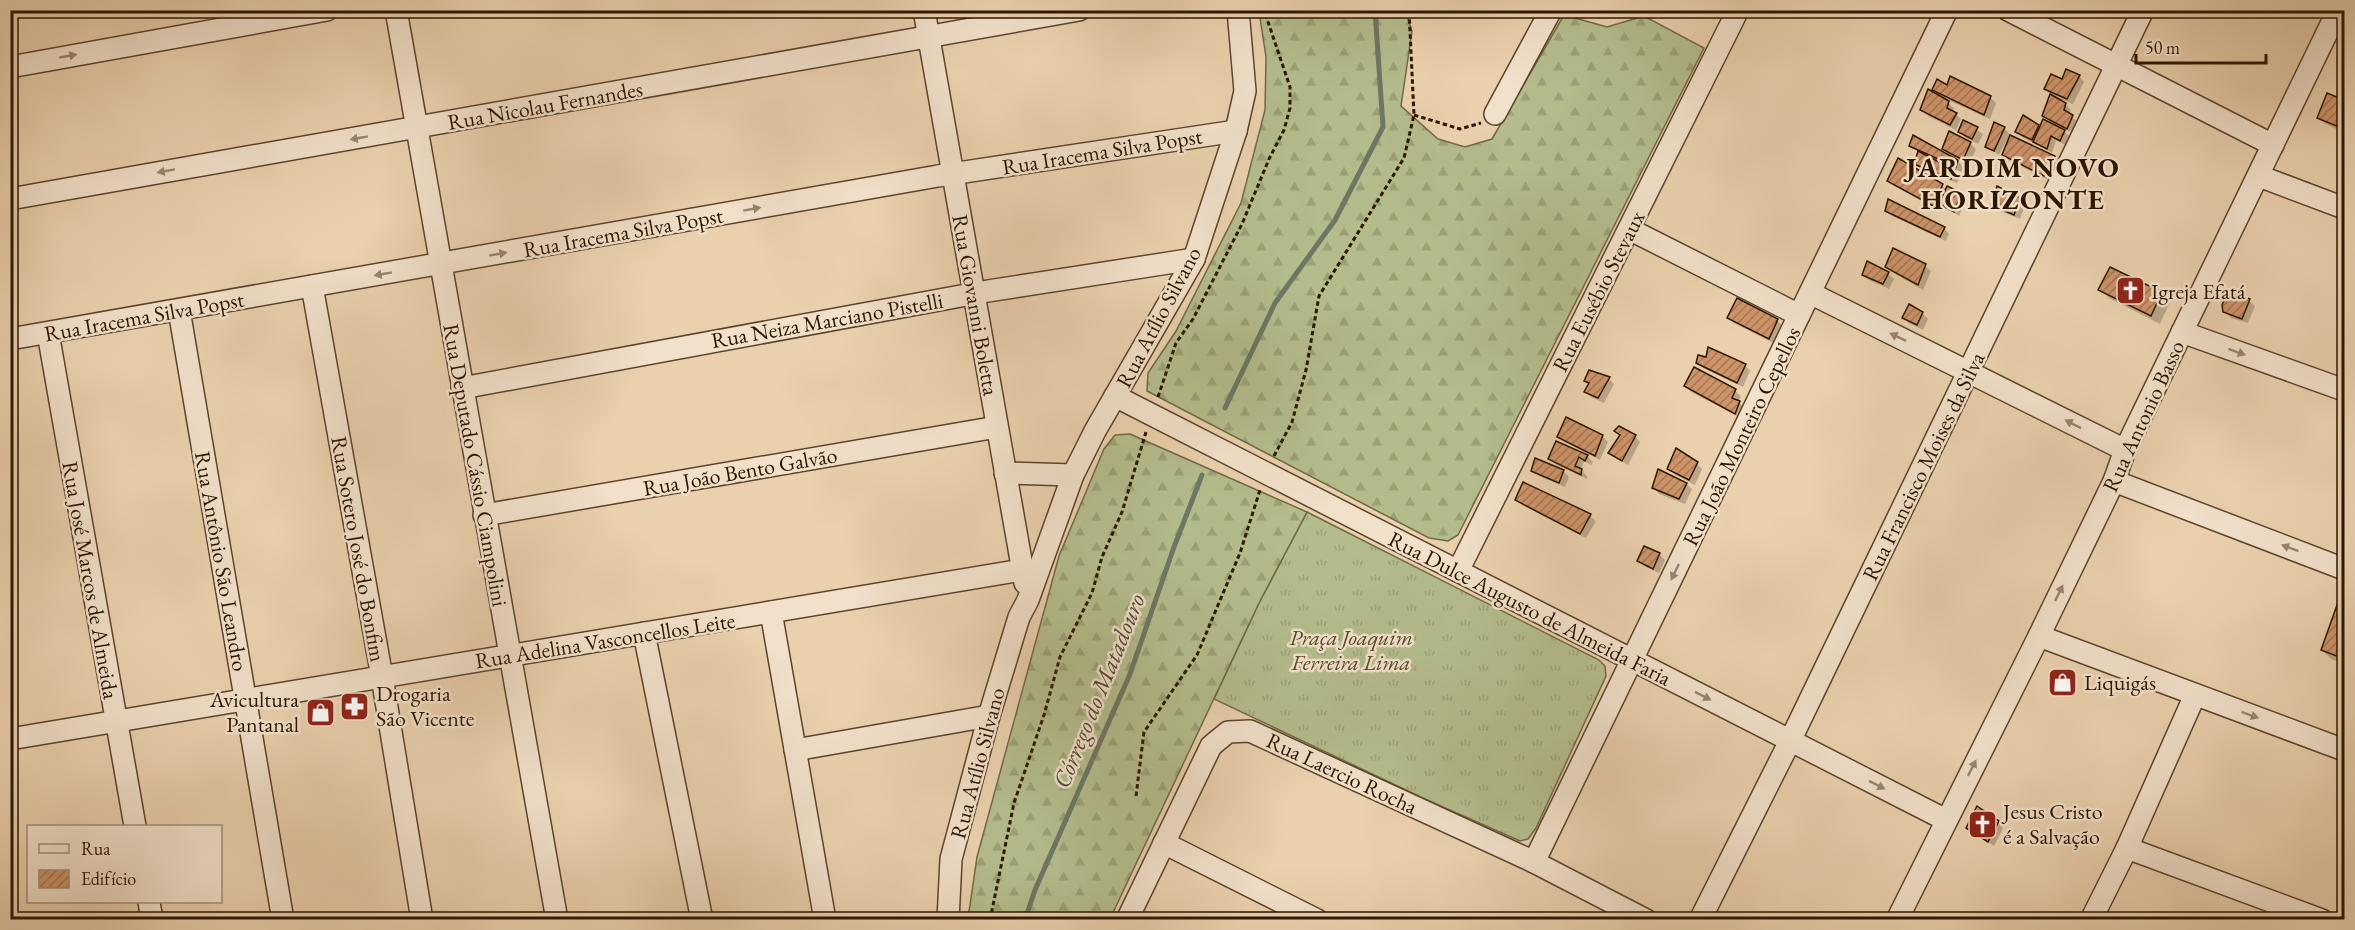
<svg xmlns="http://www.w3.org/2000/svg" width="2355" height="930" font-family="'EB Garamond',serif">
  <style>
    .grass { fill: url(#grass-tufts); stroke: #706946; stroke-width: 1.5 }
    .forest { fill: url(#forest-firs); stroke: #706946; stroke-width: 1.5 }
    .shadow { fill: #0003 }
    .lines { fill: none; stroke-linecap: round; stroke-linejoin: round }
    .stream { stroke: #6d7764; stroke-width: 5 }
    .building { fill: url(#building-hatch); stroke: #2c1600; stroke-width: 1.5 }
    .minor-casing { stroke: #5c442b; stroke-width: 24 }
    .path { stroke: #2c1600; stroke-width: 3; stroke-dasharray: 4.5 3; stroke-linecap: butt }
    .minor { stroke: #f1e0ca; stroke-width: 21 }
    .oneway { fill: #98856f }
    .labels { text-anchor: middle; stroke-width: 5; stroke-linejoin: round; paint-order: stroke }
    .street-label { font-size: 22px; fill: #2c1600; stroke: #f1e0ca }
    .poi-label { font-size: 22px; fill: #2c1600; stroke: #f1e0ca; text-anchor: start }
    .park-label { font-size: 22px; font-style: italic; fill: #55482a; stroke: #f1e0ca }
    .water-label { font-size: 24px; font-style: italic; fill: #4c4632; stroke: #f1e0ca }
    .district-label { font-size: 28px; font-weight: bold; letter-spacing: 1.5px; fill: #2c1600; stroke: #f1e0ca }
  </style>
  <defs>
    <pattern id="grass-tufts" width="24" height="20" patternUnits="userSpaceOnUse" patternTransform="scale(1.5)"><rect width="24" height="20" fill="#b4bc8c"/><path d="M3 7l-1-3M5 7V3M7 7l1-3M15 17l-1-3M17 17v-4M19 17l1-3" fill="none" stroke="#9ba177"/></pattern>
    <pattern id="forest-firs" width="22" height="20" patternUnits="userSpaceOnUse" patternTransform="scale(1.5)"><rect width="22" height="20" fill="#b4bc8c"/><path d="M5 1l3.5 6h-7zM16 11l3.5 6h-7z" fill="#9ba177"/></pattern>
    <pattern id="building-hatch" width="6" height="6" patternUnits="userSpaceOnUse" patternTransform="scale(1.5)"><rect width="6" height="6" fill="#cd9369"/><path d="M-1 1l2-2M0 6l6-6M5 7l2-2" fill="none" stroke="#a77754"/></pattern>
  </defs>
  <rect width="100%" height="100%" fill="#ead0ad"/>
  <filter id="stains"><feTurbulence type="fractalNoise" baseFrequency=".00333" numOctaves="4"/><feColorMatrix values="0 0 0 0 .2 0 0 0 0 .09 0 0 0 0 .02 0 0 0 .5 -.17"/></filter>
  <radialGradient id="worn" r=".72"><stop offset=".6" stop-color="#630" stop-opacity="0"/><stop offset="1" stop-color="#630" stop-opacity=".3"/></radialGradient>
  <polygon class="grass" points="1307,512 1599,660 1605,666 1606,676 1536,828 1528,839 1520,841 1427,800 1214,699 1259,603"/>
  <g class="forest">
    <polygon points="1259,11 1405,11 1412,31 1401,106 1438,139 1465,147 1492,139 1564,15 1607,27 1644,16 1704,48 1458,535 1448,541 1429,538 1147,391 1148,373 1176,331 1241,203 1265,110 1266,57"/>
    <polygon points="1130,434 1307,512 1259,603 1110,919 968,919 977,857 1059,556 1104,449 1115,435"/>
  </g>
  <g class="shadow">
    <polygon points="2117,10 2132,10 2129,18"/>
    <polygon points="2079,76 2084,82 2073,104 2060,99 2071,110 2069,115 2078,122 2073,133 2060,127 2070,137 2065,145 2056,140 2052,153 2022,137 2017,132 2038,126 2041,129 2055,127 2044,115 2051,95 2046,89"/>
    <polygon points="1948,87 1990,97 1996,103 1990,119 1941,97 1934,89"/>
    <polygon points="2328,95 2344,102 2344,133 2324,123 2318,118"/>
    <polygon points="1948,103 1954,108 1953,112 1961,119 1956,130 1928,116 1922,110"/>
    <polygon points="1964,122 1983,134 1978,144 1966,138 1960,132"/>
    <polygon points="2004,128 2010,134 1999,155 1986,146"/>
    <polygon points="2011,137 2054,158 2060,163 2050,181 2009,160 2004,155"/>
    <polygon points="1970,143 1976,149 1969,164 1955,157 1963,167 1962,172 1950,167 1960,177 1957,183 1921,169 1916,164 1919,152 1911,145 1951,157 1944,149"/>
    <polygon points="1889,181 1942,186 1947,190 1961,194 1966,200 1959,216 1942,205 1939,210 1895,186"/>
    <polygon points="1997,188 2020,199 2025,205 2020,219 1998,210 1992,204"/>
    <polygon points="1886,210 1944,228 1949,234 1946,241 1892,216"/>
    <polygon points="1893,250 1925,266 1931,271 1923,290 1892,272 1887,267"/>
    <polygon points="2111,269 2161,293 2170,302 2160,324 2109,298 2100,289"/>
    <polygon points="1888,273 1894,279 1889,289 1869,280 1863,275"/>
    <polygon points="2228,293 2249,301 2255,306 2248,323 2231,318 2225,312"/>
    <polygon points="1922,313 1928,319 1923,330 1909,323 1904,317"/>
    <polygon points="1729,318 1777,321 1783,326 1775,344 1734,323"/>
    <polygon points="1697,362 1745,365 1750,371 1743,387 1703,368"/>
    <polygon points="1609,379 1614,384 1604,403 1591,397 1586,392 1589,384 1586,381"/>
    <polygon points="1686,386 1735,391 1741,396 1738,402 1745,408 1741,418 1691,392"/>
    <polygon points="1602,436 1608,442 1600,460 1565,442 1559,437"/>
    <polygon points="1635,436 1640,442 1628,465 1609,453"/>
    <polygon points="1557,443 1587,456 1593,462 1591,465 1584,461 1581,470 1587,476 1587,479 1555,464 1550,458"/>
    <polygon points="1697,464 1702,469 1695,485 1674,474 1669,468"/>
    <polygon points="1533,470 1563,471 1569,477 1565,487 1539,476"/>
    <polygon points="1524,484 1590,516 1596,521 1586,538 1522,505 1516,500"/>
    <polygon points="1686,484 1692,489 1685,504 1659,494 1654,488"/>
    <polygon points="1644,548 1659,554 1665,560 1659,573 1644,566 1639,560"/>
    <polygon points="2343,593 2344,594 2344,664 2331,659 2322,650"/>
    <polygon points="1998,822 2003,828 1994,846 1968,828"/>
  </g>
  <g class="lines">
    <g class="stream">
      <polyline points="1225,408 1275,303 1335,220 1383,127 1375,10"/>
      <polyline points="1025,920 1035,890 1130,674 1174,547 1202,475"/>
    </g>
  </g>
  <g class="building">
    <polygon points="2066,69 2080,75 2067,99 2044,89 2051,74 2062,79"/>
    <polygon points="1950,76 1991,96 1984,115 1932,90 1937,79 1947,85"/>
    <polygon points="1928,89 1949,101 1947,108 1957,113 1950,125 1920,110"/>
    <polygon points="2327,93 2344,100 2344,129 2317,118"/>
    <polygon points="2050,94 2066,103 2064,110 2073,115 2067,129 2042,116"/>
    <polygon points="2023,115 2039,125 2032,140 2015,132"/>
    <polygon points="2043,119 2065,130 2060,141 2051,136 2047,149 2033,142"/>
    <polygon points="1963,120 1978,127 1972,139 1958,132"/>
    <polygon points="1994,122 2005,127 1994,151 1985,147"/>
    <polygon points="1949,131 1971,142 1963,160 1942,149"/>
    <polygon points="1913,135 1958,160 1956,167 1909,146"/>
    <polygon points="2010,135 2055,156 2044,176 2002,155"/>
    <polygon points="1918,151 1955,170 1951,179 1914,164"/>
    <polygon points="1898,158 1943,184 1933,206 1887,181"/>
    <polygon points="1947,186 1962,193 1954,212 1939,204"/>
    <polygon points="1997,186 2020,198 2014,215 1991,205"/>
    <polygon points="1888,199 1945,227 1940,237 1885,211"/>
    <polygon points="1893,248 1926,264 1918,285 1885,267"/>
    <polygon points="1867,261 1889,272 1883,284 1862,275"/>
    <polygon points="2110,267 2162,292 2151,316 2098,290"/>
    <polygon points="2228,291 2250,299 2242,319 2223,312 2222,305"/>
    <polygon points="1737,298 1778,319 1769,339 1727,318"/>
    <polygon points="1909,304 1923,312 1917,325 1902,318"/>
    <polygon points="1708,347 1746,364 1737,383 1696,363 1698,355 1706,357"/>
    <polygon points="1694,367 1736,389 1732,398 1740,401 1735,414 1684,386"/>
    <polygon points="1589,370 1610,377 1598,398 1584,392 1589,383 1584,381"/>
    <polygon points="1566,417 1603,435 1595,456 1557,437"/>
    <polygon points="1619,426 1636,435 1622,461 1608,453 1620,435 1614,431"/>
    <polygon points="1556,441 1588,455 1585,461 1579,457 1575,466 1582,469 1581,475 1548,459"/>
    <polygon points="1676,448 1698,462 1689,480 1667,469"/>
    <polygon points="1535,458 1564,470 1559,483 1531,471"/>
    <polygon points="1658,469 1687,483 1679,499 1652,488"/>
    <polygon points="1523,482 1591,514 1580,534 1515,500"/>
    <polygon points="1644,546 1660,553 1653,569 1637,561"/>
    <polygon points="2342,591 2344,592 2344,659 2321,650"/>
    <polygon points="1977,806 1999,821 1988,842 1966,828"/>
  </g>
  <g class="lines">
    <defs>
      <g id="minor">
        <polyline points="396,10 557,920"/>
        <polyline points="924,10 1025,583"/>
        <polyline points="2008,10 2273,145"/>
        <polyline points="10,67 327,10"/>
        <polyline points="1495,114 1551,10"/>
        <polyline points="2259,176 2344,208"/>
        <polyline points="10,199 1079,10"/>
        <polyline points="1629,229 1799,315"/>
        <polyline points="312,286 382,677 422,920"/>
        <polyline points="1810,293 2125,450"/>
        <polyline points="179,310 283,920"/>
        <polyline points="2182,332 2344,390"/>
        <polyline points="48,333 135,826"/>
        <polyline points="10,339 938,176 1236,131"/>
        <polyline points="462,388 988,291 1194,259"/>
        <polyline points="1115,396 1946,820"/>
        <polyline points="1005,473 1073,475"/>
        <polyline points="2114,481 2344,569"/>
        <polyline points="484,515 997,427"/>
        <polyline points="1458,571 1738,10"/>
        <polyline points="771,612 825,920"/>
        <polyline points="644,633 702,920"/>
        <polyline points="2039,636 2344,750"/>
        <polyline points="10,739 1022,570"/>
        <polyline points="795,750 989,716"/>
        <polyline points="1164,843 1317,920"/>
        <polyline points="2127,848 2322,920"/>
        <polyline points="1534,862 1947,10"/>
        <polyline points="149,902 152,920"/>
        <polyline points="948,920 951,859 989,716 1019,617 1028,600 1073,475 1095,431 1194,259 1236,131 1245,91 1238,10"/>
        <polyline points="1127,920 1211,746 1228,732 1250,731 1534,862 1646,920"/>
        <polyline points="1700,920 1790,741 2143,10"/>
        <polyline points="1897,920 2039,636 2114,481 2125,450 2338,10"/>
        <polyline points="2091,920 2127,848 2195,695"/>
      </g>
    </defs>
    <use href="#minor" class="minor-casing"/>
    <g class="path">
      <polyline points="1414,115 1460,129 1481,123"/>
      <polyline points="1158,397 1176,343 1193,319 1242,224 1269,159 1284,130 1290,108 1290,87 1264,10"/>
      <polyline points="1274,456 1292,422 1306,370 1319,296 1404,158 1414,115 1409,10"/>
      <polyline points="1136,796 1144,732 1197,655 1240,553 1260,490"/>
      <polyline points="990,920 1014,803 1044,715 1060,657 1092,593 1102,557 1122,512 1146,432"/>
    </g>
    <use href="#minor" class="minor"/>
  </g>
  <defs><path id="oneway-solid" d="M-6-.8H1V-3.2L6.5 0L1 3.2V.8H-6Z" transform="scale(1.5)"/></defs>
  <g class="oneway">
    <use href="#oneway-solid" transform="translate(68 56) rotate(-10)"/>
    <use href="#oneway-solid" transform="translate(359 138) rotate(170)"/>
    <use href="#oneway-solid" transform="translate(166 171) rotate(170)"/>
    <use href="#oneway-solid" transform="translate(752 209) rotate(-10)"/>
    <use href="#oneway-solid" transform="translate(498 254) rotate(-10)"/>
    <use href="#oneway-solid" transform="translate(383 274) rotate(170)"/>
    <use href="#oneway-solid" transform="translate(1898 337) rotate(-154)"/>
    <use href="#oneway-solid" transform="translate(2237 352) rotate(20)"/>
    <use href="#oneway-solid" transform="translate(2073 424) rotate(-153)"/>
    <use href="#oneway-solid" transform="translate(2290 548) rotate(-159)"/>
    <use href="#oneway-solid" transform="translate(1675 572) rotate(116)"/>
    <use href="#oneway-solid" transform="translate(2059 593) rotate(-64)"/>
    <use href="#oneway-solid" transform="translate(1703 696) rotate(27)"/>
    <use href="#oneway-solid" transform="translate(2250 715) rotate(20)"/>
    <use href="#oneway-solid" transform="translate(1972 768) rotate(-63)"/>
    <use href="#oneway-solid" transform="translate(1877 785) rotate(27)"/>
  </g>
  <defs>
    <symbol id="church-square" viewBox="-11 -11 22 22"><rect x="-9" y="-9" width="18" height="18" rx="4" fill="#8f2418" stroke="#f1e0ca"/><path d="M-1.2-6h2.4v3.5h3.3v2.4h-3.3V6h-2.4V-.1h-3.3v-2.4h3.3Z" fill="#fff"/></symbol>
    <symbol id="shop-square" viewBox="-11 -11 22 22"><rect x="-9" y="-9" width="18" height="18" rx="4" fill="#8f2418" stroke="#f1e0ca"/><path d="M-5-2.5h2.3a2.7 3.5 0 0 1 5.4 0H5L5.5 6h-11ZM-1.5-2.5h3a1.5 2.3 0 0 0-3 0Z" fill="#fff"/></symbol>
    <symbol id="pharmacy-square" viewBox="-11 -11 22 22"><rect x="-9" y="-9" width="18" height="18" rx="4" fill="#8f2418" stroke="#f1e0ca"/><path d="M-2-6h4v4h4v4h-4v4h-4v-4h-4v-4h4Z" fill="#fff"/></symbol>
  </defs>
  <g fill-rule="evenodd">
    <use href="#church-square" x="2114" y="274" width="33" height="33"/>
    <use href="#shop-square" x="2046" y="666" width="33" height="33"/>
    <use href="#pharmacy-square" x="338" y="690" width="33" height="33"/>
    <use href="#shop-square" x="304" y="696" width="33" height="33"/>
    <use href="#church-square" x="1966" y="808" width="33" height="33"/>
  </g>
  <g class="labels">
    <g class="street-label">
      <text transform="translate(545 105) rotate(-10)" y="8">Rua Nicolau Fernandes</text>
      <text transform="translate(1102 151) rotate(-9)" y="8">Rua Iracema Silva Popst</text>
      <text transform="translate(623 232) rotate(-10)" y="8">Rua Iracema Silva Popst</text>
      <text transform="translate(1598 291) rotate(-63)" y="8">Rua Eusébio Stevaux</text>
      <text transform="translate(976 305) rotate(80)" y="8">Rua Giovanni Boletta</text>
      <text transform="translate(144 316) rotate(-10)" y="8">Rua Iracema Silva Popst</text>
      <text transform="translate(1158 317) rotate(-62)" y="8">Rua Atílio Silvano</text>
      <text transform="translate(827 320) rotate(-10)" y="8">Rua Neiza Marciano Pistelli</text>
      <text transform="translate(2143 416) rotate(-65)" y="8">Rua Antonio Basso</text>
      <text transform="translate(1741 436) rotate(-64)" y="8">Rua João Monteiro Cepellos</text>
      <text transform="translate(476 465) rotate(80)" y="8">Rua Deputado Cássio Ciampolini</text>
      <text transform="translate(1923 466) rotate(-64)" y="8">Rua Francisco Moises da Silva</text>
      <text transform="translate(740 471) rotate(-10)" y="8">Rua João Bento Galvão</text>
      <text transform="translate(359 549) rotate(80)" y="8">Rua Sotero José do Bonfim</text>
      <text transform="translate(222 561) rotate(80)" y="8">Rua Antônio São Leandro</text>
      <text transform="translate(91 580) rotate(80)" y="8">Rua José Marcos de Almeida</text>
      <text transform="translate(1530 608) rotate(27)" y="8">Rua Dulce Augusto de Almeida Faria</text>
      <text transform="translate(605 640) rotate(-9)" y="8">Rua Adelina Vasconcellos Leite</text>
      <text transform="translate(977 763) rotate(-75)" y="8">Rua Atílio Silvano</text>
      <text transform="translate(1342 773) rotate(25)" y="8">Rua Laercio Rocha</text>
    </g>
    <g class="poi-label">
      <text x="2151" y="299">Igreja Efatá</text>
      <text x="2084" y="690">Liquigás</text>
      <text x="376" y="701">Drogaria<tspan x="376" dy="25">São Vicente</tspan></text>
      <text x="299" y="707" text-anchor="end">Avicultura<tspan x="299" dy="25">Pantanal</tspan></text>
      <text x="2003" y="819">Jesus Cristo<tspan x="2003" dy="25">é a Salvação</tspan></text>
    </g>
    <g class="park-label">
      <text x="1351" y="645">Praça Joaquim<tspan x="1351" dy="25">Ferreira Lima</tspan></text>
    </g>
    <g class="water-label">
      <text transform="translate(1099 691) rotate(-68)" y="8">Córrego do Matadouro</text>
    </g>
    <g class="district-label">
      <text x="2013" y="177">JARDIM NOVO<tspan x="2013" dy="32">HORIZONTE</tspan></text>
    </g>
  </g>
  <rect width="2355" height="930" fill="none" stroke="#ead0ad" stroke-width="36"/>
  <rect x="12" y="12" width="2331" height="906" fill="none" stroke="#2c1600" stroke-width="3"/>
  <rect x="18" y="18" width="2319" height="894" fill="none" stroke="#2c1600" stroke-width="1.5"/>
  <rect x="27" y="825" width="195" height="78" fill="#f1e0ca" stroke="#a28f79" stroke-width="1.5"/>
  <rect x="39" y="844" width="30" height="9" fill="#f1e0ca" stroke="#a28f79" stroke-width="1.5"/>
  <text x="81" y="855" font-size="18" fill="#2c1600">Rua</text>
  <rect x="39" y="870" width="30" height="18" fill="url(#building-hatch)" stroke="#a28f79" stroke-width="1.5"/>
  <text x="81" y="885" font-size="18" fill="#2c1600">Edifício</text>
  <path d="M2136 54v9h130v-9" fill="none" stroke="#2c1600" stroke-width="3"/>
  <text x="2145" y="54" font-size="18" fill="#2c1600" stroke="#f1e0ca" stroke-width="4.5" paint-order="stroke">50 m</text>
  <rect width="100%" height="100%" filter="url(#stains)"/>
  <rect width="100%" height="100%" fill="url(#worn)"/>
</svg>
